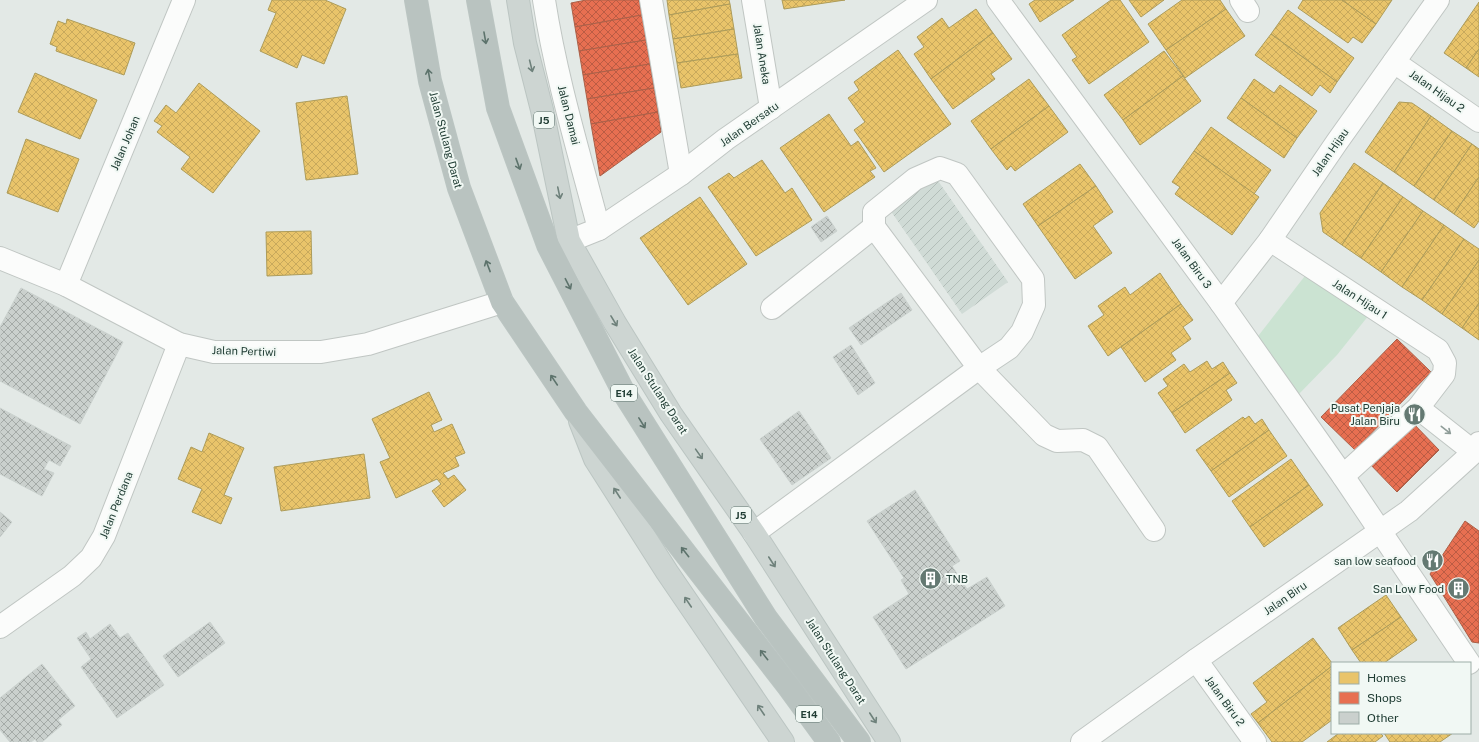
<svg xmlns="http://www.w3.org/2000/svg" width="1479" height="742" font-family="'Public Sans',sans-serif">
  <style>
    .industrial { fill: url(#industrial-furrows) }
    .park { fill: #cbe3d2 }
    .homes { fill: url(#homes-cross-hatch); stroke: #ad9c5a }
    .shops { fill: url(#shops-cross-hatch); stroke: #ab6048 }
    .building { fill: url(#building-cross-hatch); stroke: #cbd2cf }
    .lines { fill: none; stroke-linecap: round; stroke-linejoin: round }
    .minor-casing { stroke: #c0c6c3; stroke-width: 24 }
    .major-casing { stroke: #bbc5c2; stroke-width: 24 }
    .highway-casing { stroke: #bbc5c2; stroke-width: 24 }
    .minor { stroke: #fbfcfb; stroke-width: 22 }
    .major { stroke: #cdd5d2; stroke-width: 22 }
    .highway { stroke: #b9c3c0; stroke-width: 22 }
    .oneway { stroke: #5d736c }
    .oneway2 { stroke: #6e817b }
    .oneway3 { stroke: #8e9c98 }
    .labels { text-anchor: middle; stroke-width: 4; stroke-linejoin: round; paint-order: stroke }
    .shield { fill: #f1f8f4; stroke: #5f756e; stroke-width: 1 }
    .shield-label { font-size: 10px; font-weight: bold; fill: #203d34 }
    .street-label { font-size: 11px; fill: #203d34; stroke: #f1f8f4 }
    .poi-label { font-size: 11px; fill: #203d34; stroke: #f1f8f4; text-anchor: end }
  </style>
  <defs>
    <pattern id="industrial-furrows" width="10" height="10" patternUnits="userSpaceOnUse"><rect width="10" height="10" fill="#d0dbd6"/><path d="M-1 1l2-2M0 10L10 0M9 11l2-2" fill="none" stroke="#b2bdb8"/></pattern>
    <pattern id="homes-cross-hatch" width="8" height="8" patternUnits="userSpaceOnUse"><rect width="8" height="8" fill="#e9c46a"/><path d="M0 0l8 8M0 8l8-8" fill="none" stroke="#c8a95c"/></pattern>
    <pattern id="shops-cross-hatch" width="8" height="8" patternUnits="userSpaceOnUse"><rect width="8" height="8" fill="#e76f51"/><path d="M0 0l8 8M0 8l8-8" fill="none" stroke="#bb5c44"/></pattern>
    <pattern id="building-cross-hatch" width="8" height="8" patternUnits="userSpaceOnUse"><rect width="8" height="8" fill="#cad0cd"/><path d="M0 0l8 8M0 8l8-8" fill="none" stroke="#a4aaa7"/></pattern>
  </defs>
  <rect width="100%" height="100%" fill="#e3e9e6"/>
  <polygon class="industrial" points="934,175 1008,282 962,314 888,207"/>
  <polygon class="park" points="1308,272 1369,315 1337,355 1297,396 1255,340"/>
  <g class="homes">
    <polygon points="272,0 325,0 346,9 324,64 302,55 297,68 260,51 276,13 268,10"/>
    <polygon points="667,0 729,0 730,4 669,15"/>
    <polygon points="782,0 845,0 784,9"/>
    <polygon points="1035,0 1074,0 1040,22 1029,4"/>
    <polygon points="1111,0 1120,0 1149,42 1089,84 1072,60 1077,57 1062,35"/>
    <polygon points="1129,0 1164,0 1141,17"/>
    <polygon points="1182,0 1220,0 1226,9 1166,50 1148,24"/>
    <polygon points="1303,0 1342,0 1376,24 1362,43 1353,37 1348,43 1298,8"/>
    <polygon points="1342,0 1392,0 1376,24"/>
    <polygon points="1479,2 1479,49 1466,68 1444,53"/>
    <polygon points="730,4 734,29 673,39 669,15"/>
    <polygon points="976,9 993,33 931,79 914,54 924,47 917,37 942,18 949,28"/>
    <polygon points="1226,9 1245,36 1185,78 1166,50"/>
    <polygon points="1288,10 1354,58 1337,82 1271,34"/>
    <polygon points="67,19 135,43 124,75 56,51 57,47 50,44 58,21 66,24"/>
    <polygon points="734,29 738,54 677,63 673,39"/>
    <polygon points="993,33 1012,59 991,74 995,79 953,109 931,79"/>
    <polygon points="1271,34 1337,82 1330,93 1320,85 1312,96 1255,55"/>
    <polygon points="1479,49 1479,77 1466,68"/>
    <polygon points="898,50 951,124 884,172 854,130 865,122 848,98 859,90 854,82"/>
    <polygon points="1164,51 1183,76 1123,120 1104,95"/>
    <polygon points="738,54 742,78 681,88 677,63"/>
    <polygon points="35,73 97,100 80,139 18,112"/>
    <polygon points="1183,76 1201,101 1140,145 1123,120"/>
    <polygon points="1029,79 1049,106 991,149 971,121"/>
    <polygon points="1254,79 1274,93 1280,85 1317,111 1297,138 1241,98"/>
    <polygon points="199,83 260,131 213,193 181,169 190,157 157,132 162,126 154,121 166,105 176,113"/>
    <polygon points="347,96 358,174 306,180 296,103"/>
    <polygon points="1241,98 1297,138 1284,158 1227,118"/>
    <polygon points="1399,102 1412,103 1431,116 1394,172 1365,152"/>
    <polygon points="1049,106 1068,132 1015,171 1011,166 1007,170 991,149"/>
    <polygon points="829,114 851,146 858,141 876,168 870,171 875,177 824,212 780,148"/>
    <polygon points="1431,116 1452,131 1414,186 1394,172"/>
    <polygon points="1211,127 1271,170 1254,194 1194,151"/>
    <polygon points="1452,131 1472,144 1434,200 1414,186"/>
    <polygon points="26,139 79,159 58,212 7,193"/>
    <polygon points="1472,144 1479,149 1479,177 1454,214 1434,200"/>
    <polygon points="1194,151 1259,197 1232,235 1175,194 1180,187 1172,182"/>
    <polygon points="762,160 785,193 792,188 812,220 756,256 708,187 729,173 734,178"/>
    <polygon points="1354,163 1383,183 1342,245 1323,232 1320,213"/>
    <polygon points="1080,164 1096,186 1038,226 1023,204"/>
    <polygon points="1479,177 1479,221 1474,228 1454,214"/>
    <polygon points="1383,183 1403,197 1361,258 1342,245"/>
    <polygon points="1096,186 1113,212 1093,226 1112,253 1075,279 1038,226"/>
    <polygon points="700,197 747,264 688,305 640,238"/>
    <polygon points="1403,197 1423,211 1381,272 1361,258"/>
    <polygon points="1423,211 1444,225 1402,287 1381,272"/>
    <polygon points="1444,225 1464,239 1422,300 1402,287"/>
    <polygon points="311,231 312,274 267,276 266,232"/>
    <polygon points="1464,239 1479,249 1479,260 1442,314 1422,300"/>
    <polygon points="1479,260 1479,303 1462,328 1442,314"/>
    <polygon points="1160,273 1181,304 1108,356 1088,326 1104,315 1098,306 1125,287 1130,295"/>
    <polygon points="1479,303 1479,340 1462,328"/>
    <polygon points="1181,304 1193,320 1183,327 1191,339 1171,353 1176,360 1145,382 1121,347"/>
    <polygon points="1207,361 1212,369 1223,362 1230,373 1172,413 1158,393 1168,386 1163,379 1184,364 1190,372"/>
    <polygon points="1230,373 1237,383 1226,390 1232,400 1185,433 1172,413"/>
    <polygon points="429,392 442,420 431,425 434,432 452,424 465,453 455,457 459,466 443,473 448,479 454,475 466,490 444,507 432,491 441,484 437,479 396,498 380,462 390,458 372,419"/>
    <polygon points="1249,416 1255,424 1262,419 1269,430 1211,471 1196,450 1243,417 1245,419"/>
    <polygon points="1269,430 1287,456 1229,497 1211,471"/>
    <polygon points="209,433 244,448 224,495 232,498 221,524 192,512 202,489 178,479 191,447 202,452"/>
    <polygon points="364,454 370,498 281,511 274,467"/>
    <polygon points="1291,459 1309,485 1250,527 1232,501"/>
    <polygon points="1309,485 1323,505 1264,547 1250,527"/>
    <polygon points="1386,595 1401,617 1352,650 1338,628"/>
    <polygon points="1401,617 1417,640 1384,663 1361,663 1352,650"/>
    <polygon points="1313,638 1332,663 1332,666 1258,723 1251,714 1267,702 1253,683"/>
    <polygon points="1332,666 1332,720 1302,742 1272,742 1258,723"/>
    <polygon points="1339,733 1380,733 1383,736 1375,742 1327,742"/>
    <polygon points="1384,733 1453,733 1440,742 1390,742"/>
  </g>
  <g class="shops">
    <polygon points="586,0 639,0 642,15 575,27 571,3"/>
    <polygon points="642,15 646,40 579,51 575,27"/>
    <polygon points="646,40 650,64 583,75 579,51"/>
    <polygon points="650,64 654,88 587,99 583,75"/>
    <polygon points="654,88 658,112 591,124 587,99"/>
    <polygon points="658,112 661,132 600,176 591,124"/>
    <polygon points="1397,339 1431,372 1355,450 1321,417"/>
    <polygon points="1411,421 1439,450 1397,492 1366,460"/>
    <polygon points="1465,521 1479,531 1479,643 1472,642 1430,574"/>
  </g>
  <g class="building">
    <polygon points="827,216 837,231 821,242 811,227"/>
    <polygon points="21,288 123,342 80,424 0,381 0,327"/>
    <polygon points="901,293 912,310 861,345 849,328"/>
    <polygon points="851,345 875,383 858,395 833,357"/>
    <polygon points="0,408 71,446 60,466 49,460 44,469 54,473 42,496 0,474"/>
    <polygon points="799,411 831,458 792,485 760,439"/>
    <polygon points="915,490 960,561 952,566 967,589 987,577 1005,606 906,669 873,617 909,594 901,580 904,578 867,521"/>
    <polygon points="0,512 12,522 0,537"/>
    <polygon points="210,622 225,643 178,677 163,656"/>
    <polygon points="110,624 120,638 128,633 164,685 117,718 81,667 91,659 77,638 86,632 90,639"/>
    <polygon points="42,664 75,706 58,720 62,725 42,742 37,742 35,739 31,742 10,742 0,730 0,698"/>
  </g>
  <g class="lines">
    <defs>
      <g id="minor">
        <path d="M544,0C556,78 579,153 599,229"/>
        <polyline points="651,0 681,174"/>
        <polyline points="753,0 771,108"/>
        <polyline points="998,0 1221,303 1343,476 1469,663"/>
        <polyline points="1241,0 1248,11"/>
        <polyline points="1394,62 1479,121"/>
        <polyline points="874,227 979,368 1044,435 1057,441 1083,440 1097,447 1154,530"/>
        <polyline points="1270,240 1438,350 1445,363 1444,374 1418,408 1343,476"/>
        <polyline points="569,241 599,229 681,174 726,139 926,0"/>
        <polyline points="0,258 66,285 179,344 214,352 321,352 368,344 502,302"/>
        <polyline points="66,285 184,0"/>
        <polyline points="1221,303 1270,240 1337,142 1438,0"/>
        <polyline points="1418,408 1474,452"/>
        <polyline points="754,533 979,368 1009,348 1022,332 1034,305 1033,279 957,174 940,168 915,179 874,212 874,227 772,308"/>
        <polyline points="0,627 72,576 91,558 104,536 179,344"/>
        <polyline points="1196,660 1255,742"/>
        <polyline points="1082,742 1196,660 1409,511 1474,452 1479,443"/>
      </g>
      <g id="major">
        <polyline points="518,0 525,43 542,110 569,241 615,323 671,414 754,533 889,742"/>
        <polyline points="580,421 595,459 667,572 783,742"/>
      </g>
      <g id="highway">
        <polyline points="416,0 430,81 459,188 502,302 576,412 788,686 829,742"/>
        <polyline points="478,0 498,108 548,245 624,393 766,618 859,742"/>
      </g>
    </defs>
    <use href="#minor" class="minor-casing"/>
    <use href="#major" class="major-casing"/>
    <use href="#highway" class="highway-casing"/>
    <use href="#minor" class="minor"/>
    <use href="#major" class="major"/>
    <use href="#highway" class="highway"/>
  </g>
  <defs><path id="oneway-shaft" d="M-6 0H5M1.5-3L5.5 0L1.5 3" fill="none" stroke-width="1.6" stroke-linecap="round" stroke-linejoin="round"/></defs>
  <g class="oneway">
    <use href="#oneway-shaft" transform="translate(485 38) rotate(80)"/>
    <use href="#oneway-shaft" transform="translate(429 75) rotate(-100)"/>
    <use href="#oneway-shaft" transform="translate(518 164) rotate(70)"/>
    <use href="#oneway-shaft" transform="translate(488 266) rotate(-111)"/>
    <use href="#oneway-shaft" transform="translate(568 284) rotate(63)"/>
    <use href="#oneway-shaft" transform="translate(554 380) rotate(-124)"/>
    <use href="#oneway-shaft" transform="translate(642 423) rotate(58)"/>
    <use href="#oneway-shaft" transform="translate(685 552) rotate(-128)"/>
    <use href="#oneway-shaft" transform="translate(764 655) rotate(-128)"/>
  </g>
  <g class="oneway2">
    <use href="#oneway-shaft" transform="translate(531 66) rotate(76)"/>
    <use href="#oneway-shaft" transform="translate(559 193) rotate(78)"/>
    <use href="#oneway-shaft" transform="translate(614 321) rotate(59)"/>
    <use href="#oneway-shaft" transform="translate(699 454) rotate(55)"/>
    <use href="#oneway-shaft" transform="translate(617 493) rotate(-123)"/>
    <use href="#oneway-shaft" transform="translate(772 562) rotate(57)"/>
    <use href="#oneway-shaft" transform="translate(688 602) rotate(-124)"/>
    <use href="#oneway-shaft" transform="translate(761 710) rotate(-124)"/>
    <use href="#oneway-shaft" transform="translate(873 718) rotate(57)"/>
  </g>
  <use class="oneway3" href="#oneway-shaft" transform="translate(1446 430) rotate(38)"/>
  <defs>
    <symbol id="restaurant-disc" viewBox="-11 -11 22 22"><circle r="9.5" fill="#647972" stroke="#f1f8f4"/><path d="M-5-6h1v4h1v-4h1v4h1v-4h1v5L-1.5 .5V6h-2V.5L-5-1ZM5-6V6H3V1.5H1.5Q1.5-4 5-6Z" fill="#fff"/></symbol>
    <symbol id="building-disc" viewBox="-11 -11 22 22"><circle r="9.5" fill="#647972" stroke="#f1f8f4"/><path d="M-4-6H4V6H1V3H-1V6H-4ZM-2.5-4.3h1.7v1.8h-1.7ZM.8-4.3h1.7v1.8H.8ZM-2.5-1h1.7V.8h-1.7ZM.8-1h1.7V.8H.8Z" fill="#fff"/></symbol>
  </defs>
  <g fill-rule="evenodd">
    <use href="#restaurant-disc" x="1402" y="402" width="25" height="25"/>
    <use href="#restaurant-disc" x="1420" y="548" width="25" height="25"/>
    <use href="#building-disc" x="918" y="566" width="25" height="25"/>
    <use href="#building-disc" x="1446" y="576" width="25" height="25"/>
  </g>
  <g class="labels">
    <g class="shield">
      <rect x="534" y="112" width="20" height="16" rx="3"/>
      <rect x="611" y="385" width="26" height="16" rx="3"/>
      <rect x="731" y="507" width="20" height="16" rx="3"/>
      <rect x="796" y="706" width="26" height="16" rx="3"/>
    </g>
    <g class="shield-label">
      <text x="544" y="124">J5</text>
      <text x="624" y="397">E14</text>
      <text x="741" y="519">J5</text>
      <text x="809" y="718">E14</text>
    </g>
    <g class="street-label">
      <text transform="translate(762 54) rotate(81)" y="4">Jalan Aneka</text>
      <text transform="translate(1437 91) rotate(35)" y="4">Jalan Hijau 2</text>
      <text transform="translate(569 115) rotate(76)" y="4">Jalan Damai</text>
      <text transform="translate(749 124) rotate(-35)" y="4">Jalan Bersatu</text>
      <text transform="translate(446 140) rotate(75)" y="4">Jalan Stulang Darat</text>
      <text transform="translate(125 143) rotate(-67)" y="4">Jalan Johan</text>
      <text transform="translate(1330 152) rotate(-55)" y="4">Jalan Hijau</text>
      <text transform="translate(1192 263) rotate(54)" y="4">Jalan Biru 3</text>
      <text transform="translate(1360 299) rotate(33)" y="4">Jalan Hijau 1</text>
      <text transform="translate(244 351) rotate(2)" y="4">Jalan Pertiwi</text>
      <text transform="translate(658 391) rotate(57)" y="4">Jalan Stulang Darat</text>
      <text transform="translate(116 505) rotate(-68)" y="4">Jalan Perdana</text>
      <text transform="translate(1285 598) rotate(-35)" y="4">Jalan Biru</text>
      <text transform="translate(836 661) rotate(57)" y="4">Jalan Stulang Darat</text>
      <text transform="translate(1225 701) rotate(54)" y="4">Jalan Biru 2</text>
    </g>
    <g class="poi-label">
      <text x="1400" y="412">Pusat Penjaja<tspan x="1400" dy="13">Jalan Biru</tspan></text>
      <text x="1416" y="565">san low seafood</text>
      <text x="946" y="583" text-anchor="start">TNB</text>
      <text x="1444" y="593">San Low Food</text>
    </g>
  </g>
  <rect x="1331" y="662" width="140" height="72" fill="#f1f8f4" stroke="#9dada7"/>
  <rect x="1339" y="672" width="20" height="12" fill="#e9c46a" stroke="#9dada7"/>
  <text x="1367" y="682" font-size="12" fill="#203d34">Homes</text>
  <rect x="1339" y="692" width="20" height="12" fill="#e76f51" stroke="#9dada7"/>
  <text x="1367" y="702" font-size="12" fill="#203d34">Shops</text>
  <rect x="1339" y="712" width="20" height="12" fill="#cad0cd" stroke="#9dada7"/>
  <text x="1367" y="722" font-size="12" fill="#203d34">Other</text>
</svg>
